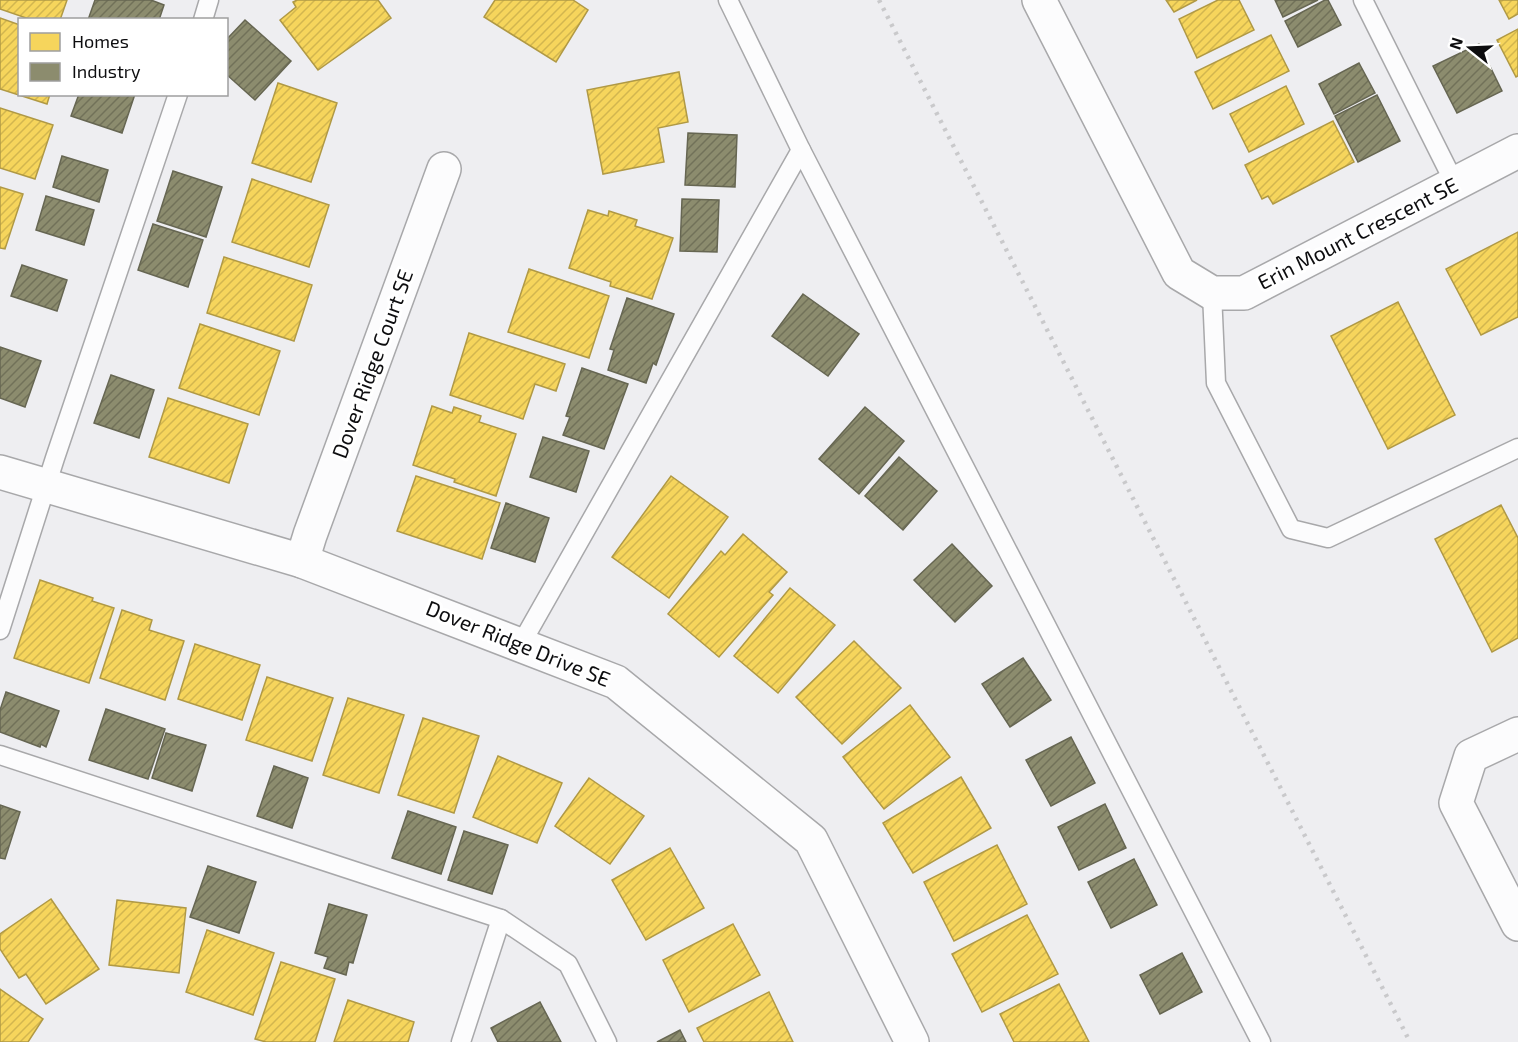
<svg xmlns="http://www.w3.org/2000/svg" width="1518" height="1042" font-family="'Exo 2',sans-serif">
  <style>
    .homes { fill: url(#homes-hatch); stroke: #b09945; stroke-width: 1.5 }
    .industry { fill: url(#industry-hatch); stroke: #666652; stroke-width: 1.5 }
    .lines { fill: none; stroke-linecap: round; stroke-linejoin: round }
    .lane-casing { stroke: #a8a8aa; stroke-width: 21 }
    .street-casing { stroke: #a8a8aa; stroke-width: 36 }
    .lane { stroke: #fcfcfd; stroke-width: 18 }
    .street { stroke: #fcfcfd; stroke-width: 33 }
    .rail { stroke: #c9c9cb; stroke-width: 4.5; stroke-dasharray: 3 6; stroke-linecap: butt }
    .labels { text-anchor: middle; stroke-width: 6; stroke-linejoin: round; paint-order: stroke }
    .street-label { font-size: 21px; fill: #0d0d0f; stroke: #fff }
  </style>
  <defs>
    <pattern id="homes-hatch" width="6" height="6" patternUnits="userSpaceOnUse" patternTransform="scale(1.5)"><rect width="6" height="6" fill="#f6d55c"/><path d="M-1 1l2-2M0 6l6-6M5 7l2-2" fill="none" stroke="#d2b64f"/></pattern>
    <pattern id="industry-hatch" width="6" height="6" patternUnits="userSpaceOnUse" patternTransform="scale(1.5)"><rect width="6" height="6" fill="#8c8c6e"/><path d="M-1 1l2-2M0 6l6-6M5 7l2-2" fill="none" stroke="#717159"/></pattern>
  </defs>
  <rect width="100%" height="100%" fill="#eeeef1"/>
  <g class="homes">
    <polygon points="0,0 67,0 60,20 32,20 0,9"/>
    <polygon points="297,0 378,0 391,18 318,70 280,20 296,7 293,2"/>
    <polygon points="495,0 573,0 588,10 556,62 484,17"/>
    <polygon points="1166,0 1197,0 1174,12"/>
    <polygon points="1218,0 1239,0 1254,30 1197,58 1179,19"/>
    <polygon points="1499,0 1518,0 1518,14 1509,19"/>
    <polygon points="0,18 20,25 20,94 50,94 47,104 0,89"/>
    <polygon points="1518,29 1518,76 1516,77 1497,40"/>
    <polygon points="1271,35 1289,71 1213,109 1195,72"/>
    <polygon points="679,72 688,122 658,128 664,162 603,174 587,90"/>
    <polygon points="278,83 337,103 311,182 252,163"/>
    <polygon points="1286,86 1304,124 1249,152 1230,114"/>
    <polygon points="0,108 53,125 35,179 0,168"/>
    <polygon points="1333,121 1354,162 1273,204 1268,196 1262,199 1245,165"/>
    <polygon points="252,179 329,205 309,267 232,242"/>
    <polygon points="0,187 23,194 5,249 0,248"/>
    <polygon points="588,210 608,216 609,211 637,220 635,226 673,238 652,299 610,286 611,282 569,268"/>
    <polygon points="1518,232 1518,317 1481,335 1446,269"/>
    <polygon points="224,257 312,285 294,341 207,313"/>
    <polygon points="529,269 609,296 589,358 508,332"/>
    <polygon points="1398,302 1455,415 1388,449 1331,336"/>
    <polygon points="200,324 280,351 259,415 179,388"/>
    <polygon points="469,333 565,364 556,391 535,384 523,419 450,395"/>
    <polygon points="168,398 248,424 229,483 149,457"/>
    <polygon points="432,406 452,413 454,407 481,416 479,422 516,434 496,496 454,482 455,479 413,465"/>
    <polygon points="416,476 500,503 482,559 397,531"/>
    <polygon points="671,476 728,517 669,598 612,557"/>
    <polygon points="1501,505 1518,538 1518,638 1492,652 1435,539"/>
    <polygon points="743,534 787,572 769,592 773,595 719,657 668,614 721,551 725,555"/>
    <polygon points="40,580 93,598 92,601 114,608 89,683 14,658"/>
    <polygon points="790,588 835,625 778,693 734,656"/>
    <polygon points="122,610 152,620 149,630 184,641 165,700 100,678"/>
    <polygon points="854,641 901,688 842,744 796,697"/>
    <polygon points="195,644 260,665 242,720 178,699"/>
    <polygon points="267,677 333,698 312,761 246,740"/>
    <polygon points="348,698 404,715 379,793 323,775"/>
    <polygon points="910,705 950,757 884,809 843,757"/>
    <polygon points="423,718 479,736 454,813 398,795"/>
    <polygon points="498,756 562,783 537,843 473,817"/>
    <polygon points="961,777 991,828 913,873 883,823"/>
    <polygon points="589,778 644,816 610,864 555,826"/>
    <polygon points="997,845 1027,904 954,941 924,882"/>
    <polygon points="670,848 704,908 646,940 612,880"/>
    <polygon points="51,899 99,969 46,1004 26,974 19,978 0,949 0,934"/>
    <polygon points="117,900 186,908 179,973 109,965"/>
    <polygon points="1027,915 1058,974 982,1012 952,954"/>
    <polygon points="733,924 760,975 689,1012 663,960"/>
    <polygon points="207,930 274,953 253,1015 186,992"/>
    <polygon points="281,962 335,979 315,1042 266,1042 255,1039"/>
    <polygon points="1059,984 1089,1042 1014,1042 1000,1014"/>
    <polygon points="0,989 43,1019 28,1042 0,1042"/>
    <polygon points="769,992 793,1042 704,1042 697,1028"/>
    <polygon points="348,1000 414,1022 408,1042 334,1042"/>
  </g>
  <g class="industry">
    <polygon points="95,0 151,0 164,5 159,20 88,20"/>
    <polygon points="1275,0 1318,0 1283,17"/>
    <polygon points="1325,0 1328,0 1341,25 1298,47 1285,21"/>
    <polygon points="245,20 291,61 255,100 226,74 226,40"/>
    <polygon points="1479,44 1502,91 1457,113 1433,66"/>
    <polygon points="1359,63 1375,93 1334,114 1319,84"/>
    <polygon points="79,94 135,94 122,133 71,116"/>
    <polygon points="1377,95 1400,141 1358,162 1335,116"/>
    <polygon points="688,133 737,135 735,187 685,185"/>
    <polygon points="62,156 108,170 99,202 53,187"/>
    <polygon points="173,171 222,187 206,237 157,221"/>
    <polygon points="46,196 94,210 84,245 36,230"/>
    <polygon points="682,199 719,200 717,252 680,251"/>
    <polygon points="153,224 203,240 188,287 138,270"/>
    <polygon points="22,265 67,280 57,311 11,296"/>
    <polygon points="803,294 859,334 828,376 772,336"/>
    <polygon points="627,298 674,314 656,365 653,363 646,383 608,370 614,350 610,349"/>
    <polygon points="0,347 41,361 25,407 0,398"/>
    <polygon points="582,368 628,384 604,449 563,435 570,417 566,416"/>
    <polygon points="111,375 154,390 139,438 94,423"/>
    <polygon points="865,407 904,441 859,494 819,459"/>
    <polygon points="543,437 589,451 576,492 530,477"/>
    <polygon points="899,457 937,491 903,530 865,496"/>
    <polygon points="506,503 549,518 535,562 491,548"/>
    <polygon points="952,544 992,586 955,622 914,580"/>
    <polygon points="1023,658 1051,700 1010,727 982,684"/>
    <polygon points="6,692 59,711 46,747 41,744 40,747 0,732 0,710"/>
    <polygon points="106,709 165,729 148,779 89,760"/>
    <polygon points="166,733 206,745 192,791 152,778"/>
    <polygon points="1071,737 1095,783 1051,806 1026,760"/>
    <polygon points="274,766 308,778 292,828 257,816"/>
    <polygon points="1105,804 1126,848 1079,870 1058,827"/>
    <polygon points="0,805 20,812 5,859 0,858"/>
    <polygon points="408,811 456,827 441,874 392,858"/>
    <polygon points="464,831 508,845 492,894 448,880"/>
    <polygon points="1134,859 1157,905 1111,928 1088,882"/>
    <polygon points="208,866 256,882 239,933 190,917"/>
    <polygon points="329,904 367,915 353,963 349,962 346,975 324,968 328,957 315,953"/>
    <polygon points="1182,953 1202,992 1160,1014 1140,975"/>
    <polygon points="540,1002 561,1042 498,1042 491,1028"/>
    <polygon points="680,1030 686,1042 657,1042"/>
  </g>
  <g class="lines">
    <defs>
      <g id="lane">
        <polyline points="728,0 801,150 1261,1042"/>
        <polyline points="1363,0 1455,184"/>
        <polyline points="203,20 209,0"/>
        <polyline points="1212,293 1216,383 1291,529 1328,538 1518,448"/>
        <polyline points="0,630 55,458 178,94"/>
        <polyline points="521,644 801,150"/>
        <polyline points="0,755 501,919 568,964 607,1042"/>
        <polyline points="461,1042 501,919"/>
      </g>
      <g id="street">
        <polyline points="1039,0 1179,273 1212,293 1244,293 1518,151"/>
        <polyline points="0,472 302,561 616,682 811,840 912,1042"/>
        <polyline points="302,561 310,535 444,169"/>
        <polyline points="1518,734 1471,756 1456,803 1518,924"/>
      </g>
    </defs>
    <use href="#lane" class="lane-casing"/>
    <use href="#street" class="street-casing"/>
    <use href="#lane" class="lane"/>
    <use href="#street" class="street"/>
    <polyline class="rail" points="879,0 1410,1042"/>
  </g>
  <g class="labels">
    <g class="street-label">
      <text transform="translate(1358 234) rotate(-27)" y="7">Erin Mount Crescent SE</text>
      <text transform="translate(373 364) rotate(-70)" y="7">Dover Ridge Court SE</text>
      <text transform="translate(518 644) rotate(22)" y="7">Dover Ridge Drive SE</text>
    </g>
  </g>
  <rect x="18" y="18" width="210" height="78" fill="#ffffff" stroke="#9e9e9f" stroke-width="1.5"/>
  <rect x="30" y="33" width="30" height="18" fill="#f6d55c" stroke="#9e9e9f" stroke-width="1.5"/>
  <text x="72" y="48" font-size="18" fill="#0d0d0f">Homes</text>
  <rect x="30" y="63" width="30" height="18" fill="#8c8c6e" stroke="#9e9e9f" stroke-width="1.5"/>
  <text x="72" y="78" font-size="18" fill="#0d0d0f">Industry</text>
  <g transform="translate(1470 48) rotate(288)" stroke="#ffffff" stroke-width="4.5" paint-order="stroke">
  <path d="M0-4.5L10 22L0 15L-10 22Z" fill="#0d0d0f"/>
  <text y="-9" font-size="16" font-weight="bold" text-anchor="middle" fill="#0d0d0f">N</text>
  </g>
</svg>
